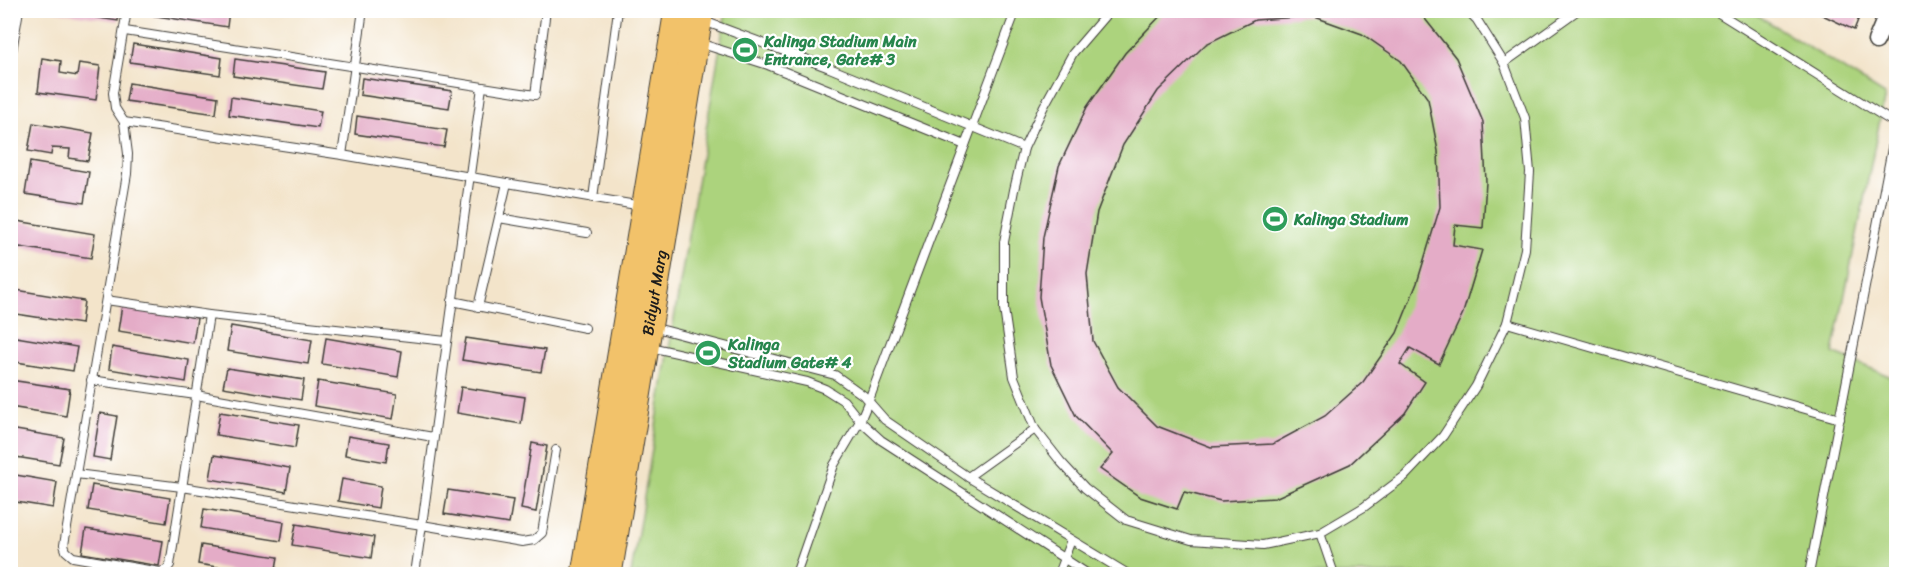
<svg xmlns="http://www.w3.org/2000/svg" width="1907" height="585" font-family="Sriracha,sans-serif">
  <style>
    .green { fill: #acd37d; stroke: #64784c; stroke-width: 1.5 }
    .building { fill: #e4acc7; fill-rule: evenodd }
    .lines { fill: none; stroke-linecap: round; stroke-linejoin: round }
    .service-casing { stroke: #3c3a36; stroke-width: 10 }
    .minor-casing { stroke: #3c3a36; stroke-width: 19 }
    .primary-casing { stroke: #3c3a36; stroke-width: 29 }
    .service { stroke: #fff; stroke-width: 8 }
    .minor { stroke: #fff; stroke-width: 16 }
    .primary { stroke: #f2c26a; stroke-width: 27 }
    .labels { text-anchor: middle; stroke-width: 4.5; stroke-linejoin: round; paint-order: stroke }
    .leisure-label { font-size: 16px; font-weight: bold; fill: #27864d; stroke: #fff; text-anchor: start }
    .street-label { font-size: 16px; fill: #1c1c1c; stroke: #fff }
  </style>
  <rect width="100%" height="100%" fill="#fff"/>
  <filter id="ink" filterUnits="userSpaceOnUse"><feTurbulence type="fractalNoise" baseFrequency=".0167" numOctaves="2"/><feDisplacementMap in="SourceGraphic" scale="12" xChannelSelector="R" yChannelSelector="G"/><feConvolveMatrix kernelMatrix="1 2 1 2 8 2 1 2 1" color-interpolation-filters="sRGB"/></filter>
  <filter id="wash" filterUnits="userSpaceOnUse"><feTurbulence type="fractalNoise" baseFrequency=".008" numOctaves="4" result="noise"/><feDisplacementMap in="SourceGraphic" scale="24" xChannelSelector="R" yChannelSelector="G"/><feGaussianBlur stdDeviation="1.35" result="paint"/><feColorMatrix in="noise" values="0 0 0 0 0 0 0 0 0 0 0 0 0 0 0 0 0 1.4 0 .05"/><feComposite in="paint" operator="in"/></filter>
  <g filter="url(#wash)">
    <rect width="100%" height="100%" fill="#f3e4ca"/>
    <polygon class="green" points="726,11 1751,11 1885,95 1833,353 1889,376 1896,383 1896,574 631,574"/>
    <g id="blocks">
      <g class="building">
        <polygon points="47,10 119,10 118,21"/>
        <polygon points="138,10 229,10 227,27 138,13"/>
        <path d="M1166,10H1418L1456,58L1483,122L1486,182L1483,228L1455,225L1453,245L1482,250L1463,313L1439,364L1410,348L1400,364L1425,382L1405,413L1350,464L1275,498L1221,501L1184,492L1177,509L1140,497L1100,469L1113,454L1076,416L1051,365L1039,297L1043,237L1059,166L1087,107L1125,53ZM1312,16L1362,34L1401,61L1428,99L1438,151L1440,207L1417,283L1397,333L1363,382L1325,416L1273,444L1211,447L1157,426L1118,387L1093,341L1087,274L1097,212L1123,145L1158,91L1206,44L1255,20Z"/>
        <polygon points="1812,10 1862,10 1854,30"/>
        <polygon points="133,44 222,58 220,75 130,62"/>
        <polygon points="42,58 61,61 60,73 77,76 79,63 100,66 96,100 38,92"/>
        <polygon points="235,59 325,72 322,89 233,76"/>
        <polygon points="362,78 452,91 449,108 360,95"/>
        <polygon points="129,83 218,97 216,114 126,101"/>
        <polygon points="231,97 321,111 318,128 229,115"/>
        <polygon points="357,116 447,130 444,147 355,134"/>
        <polygon points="33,123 93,133 88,161 69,158 70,149 52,148 51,155 28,151"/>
        <polygon points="30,162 89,172 84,203 25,194"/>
        <polygon points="17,221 95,234 91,258 13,246"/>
        <polygon points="10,289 84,301 81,324 10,313"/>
        <polygon points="122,305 197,318 193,343 118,331"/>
        <polygon points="231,326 312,340 308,364 227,351"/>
        <polygon points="10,336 77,347 73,371 10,361"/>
        <polygon points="326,338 402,351 398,377 322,364"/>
        <polygon points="466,338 545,350 541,372 462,360"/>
        <polygon points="112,347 189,360 186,382 109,369"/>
        <polygon points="227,368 304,380 301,400 223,387"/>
        <polygon points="10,380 70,389 66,416 10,407"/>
        <polygon points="318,381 397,394 393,419 314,406"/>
        <polygon points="461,387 525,397 521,424 457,413"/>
        <polygon points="220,412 299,425 295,448 216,435"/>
        <polygon points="100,413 117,416 110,460 93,457"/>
        <polygon points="10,429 64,438 59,464 10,456"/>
        <polygon points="348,436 389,443 386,462 345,455"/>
        <polygon points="532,443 547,446 536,512 521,509"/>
        <polygon points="214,455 290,468 286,492 210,479"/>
        <polygon points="10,474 57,482 53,508 10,501"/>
        <polygon points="342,479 381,486 378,508 338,501"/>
        <polygon points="92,485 170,498 166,523 88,510"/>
        <polygon points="448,490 513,500 509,524 444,514"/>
        <polygon points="204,509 284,522 281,541 201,528"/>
        <polygon points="296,524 374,537 371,558 292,545"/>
        <polygon points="86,529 163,541 159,566 82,553"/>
        <polygon points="201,545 278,557 275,574 262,574 198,564"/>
      </g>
    </g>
  </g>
  <g filter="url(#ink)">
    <use href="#blocks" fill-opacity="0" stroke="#3c3a36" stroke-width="1.5"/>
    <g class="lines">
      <defs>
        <g id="service">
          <polyline points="127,10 113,93 115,108 124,122 128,154 127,174 76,474 182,487 422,525 482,87"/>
          <polyline points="1110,10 1073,53 1044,106 1024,148 1014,190 1004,242 1004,309 1014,377 1035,429 1061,462 1085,488 1126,520 1191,540 1263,545 1320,533 1364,507 1405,476 1443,436 1476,386 1507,323 1525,249 1530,172 1525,118 1504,63 1477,20 1467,10"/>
          <polyline points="1714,10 1896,124"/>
          <polyline points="701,20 827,67 1024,148"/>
          <polyline points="125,31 535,95 546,10"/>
          <polyline points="699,43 768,65 965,145"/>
          <polyline points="10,63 19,10"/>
          <polyline points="1504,63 1578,10"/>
          <polyline points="124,122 342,155 642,206"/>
          <polyline points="342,155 363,10"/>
          <polyline points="593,198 618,10"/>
          <polyline points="499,218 587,233"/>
          <polyline points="106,300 209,315 446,341"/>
          <polyline points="452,301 585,328"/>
          <polyline points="478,307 507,183"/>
          <polyline points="1507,323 1840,419"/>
          <polyline points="652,327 835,375 863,395 885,420 968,477 1128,574"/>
          <polyline points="650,347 807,382 825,389 844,401 860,421 881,440 1088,574"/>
          <polyline points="91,380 196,395 433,437"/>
          <polyline points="76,474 64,545 66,551 73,557 160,572 166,570 170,565 209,315"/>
          <polyline points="968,477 1035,429"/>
          <polyline points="1320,533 1334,574"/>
          <polyline points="415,574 422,525 522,542 534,540 542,533 556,450"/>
          <polyline points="796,574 834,465 860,421 869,400 1016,10"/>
          <polyline points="1058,574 1071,540"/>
          <polyline points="1809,574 1896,128"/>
        </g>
        <polyline id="minor" points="1876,41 1889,10"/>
        <g id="primary">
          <polyline points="585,574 678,10"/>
          <path id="s1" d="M608,574L700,10"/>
        </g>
      </defs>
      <use href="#service" class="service-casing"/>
      <use href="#minor" class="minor-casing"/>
      <use href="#primary" class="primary-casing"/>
      <use href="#service" class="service"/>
      <use href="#minor" class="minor"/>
      <use href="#primary" class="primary"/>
    </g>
  </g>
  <defs>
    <symbol id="stadium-disc" viewBox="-11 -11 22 22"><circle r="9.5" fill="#2e9e5b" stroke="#fff"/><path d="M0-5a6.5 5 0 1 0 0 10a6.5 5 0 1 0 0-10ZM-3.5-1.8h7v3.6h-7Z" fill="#fff"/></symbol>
  </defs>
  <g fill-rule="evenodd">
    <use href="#stadium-disc" x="730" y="35" width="30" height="30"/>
    <use href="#stadium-disc" x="1260" y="204" width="30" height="30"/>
    <use href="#stadium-disc" x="693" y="338" width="30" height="30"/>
  </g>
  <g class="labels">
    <g class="leisure-label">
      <text x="764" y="47">Kalinga Stadium Main<tspan x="764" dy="18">Entrance, Gate# 3</tspan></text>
      <text x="1294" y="225">Kalinga Stadium</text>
      <text x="728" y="350">Kalinga<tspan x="728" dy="18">Stadium Gate# 4</tspan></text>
    </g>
    <g class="street-label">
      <text dy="6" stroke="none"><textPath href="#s1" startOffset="285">Bidyut Marg</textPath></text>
    </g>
  </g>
  <rect width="1907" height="585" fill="none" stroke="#fff" stroke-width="36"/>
</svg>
